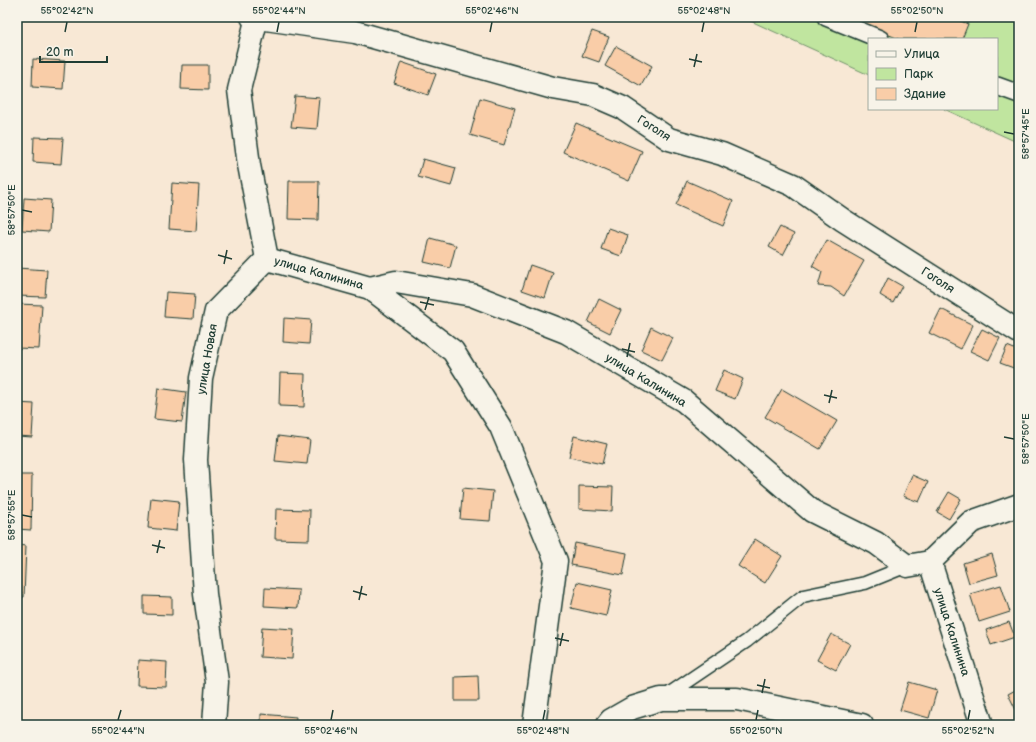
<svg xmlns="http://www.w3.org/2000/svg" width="1036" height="742" font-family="'Balsamiq Sans',sans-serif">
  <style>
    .green { fill: #c0e59f; stroke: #70916a }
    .building { fill: #f9cda8; stroke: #1f3d34 }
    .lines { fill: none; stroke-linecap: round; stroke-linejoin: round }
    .service-casing { stroke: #1f3d34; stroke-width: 15 }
    .pedestrian-casing { stroke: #1f3d34; stroke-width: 20 }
    .minor-casing { stroke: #1f3d34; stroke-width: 25 }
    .service { stroke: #f7f3e8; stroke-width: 12 }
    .pedestrian { stroke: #f7f3e8; stroke-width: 17 }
    .minor { stroke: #f7f3e8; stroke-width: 22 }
    .ticks { fill: none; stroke: #1f3d34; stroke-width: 1.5 }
    .labels { text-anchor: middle; stroke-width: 3; stroke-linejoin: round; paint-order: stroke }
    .street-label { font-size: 12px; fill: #1f3d34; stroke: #f7f3e8 }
    .neatline { fill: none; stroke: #1f3d34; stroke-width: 1.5 }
    .ticks-label { font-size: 10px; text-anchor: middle; fill: #1f3d34 }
  </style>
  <rect width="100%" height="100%" fill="#f8e8d5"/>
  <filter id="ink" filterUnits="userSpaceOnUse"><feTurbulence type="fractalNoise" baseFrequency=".025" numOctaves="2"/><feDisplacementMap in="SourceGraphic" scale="8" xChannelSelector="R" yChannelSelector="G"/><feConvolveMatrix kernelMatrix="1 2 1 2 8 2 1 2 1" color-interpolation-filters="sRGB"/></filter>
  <g filter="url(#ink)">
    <polygon class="green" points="742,17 1019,17 1019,143 944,109 997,109 997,39 869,39 869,75"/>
    <g class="building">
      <polygon points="845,17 951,17 968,24 962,39 899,39"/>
      <polygon points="592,31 609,37 599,62 582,56"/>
      <polygon points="616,46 652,66 641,86 605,66"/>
      <polygon points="33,59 65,61 63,89 32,87"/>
      <polygon points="401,62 436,74 428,95 394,83"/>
      <polygon points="182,65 208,65 208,90 181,89"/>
      <polygon points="295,96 320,98 317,129 291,127"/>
      <polygon points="480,98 515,108 504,145 470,135"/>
      <polygon points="576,123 642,151 629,181 563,152"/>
      <polygon points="34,137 63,138 61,164 33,162"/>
      <polygon points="423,159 456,168 451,186 418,177"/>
      <polygon points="289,181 319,181 318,220 288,219"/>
      <polygon points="687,181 733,201 723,226 676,205"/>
      <polygon points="172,183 199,185 196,231 169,229"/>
      <polygon points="24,198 51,200 49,232 22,230"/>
      <polygon points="780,227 794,234 783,255 769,247"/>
      <polygon points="608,228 628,235 621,256 601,249"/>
      <polygon points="430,238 456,245 450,268 424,262"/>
      <polygon points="827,240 864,261 844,296 831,287 818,286 822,272 812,266"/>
      <polygon points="530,265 553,273 545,298 522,290"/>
      <polygon points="17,268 47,270 45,297 17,296"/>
      <polygon points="888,278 902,286 893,303 880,295"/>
      <polygon points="166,292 195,294 193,319 164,317"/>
      <polygon points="599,299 621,310 610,333 588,322"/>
      <polygon points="17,304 42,305 39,349 17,348"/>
      <polygon points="941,309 973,325 961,349 929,333"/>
      <polygon points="284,318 311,320 309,344 283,342"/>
      <polygon points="651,327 673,338 662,360 641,350"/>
      <polygon points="982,329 1000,338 989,360 970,351"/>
      <polygon points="1007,346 1019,351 1019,370 1000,363"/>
      <polygon points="724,370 743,379 735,399 715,391"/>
      <polygon points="280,373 305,374 304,407 279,406"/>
      <polygon points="158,388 186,392 182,422 154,419"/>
      <polygon points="782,389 837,421 820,449 765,417"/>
      <polygon points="17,403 34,404 32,437 17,436"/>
      <polygon points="278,436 310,440 307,464 275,461"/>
      <polygon points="574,436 607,444 602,464 569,457"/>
      <polygon points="17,475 32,475 31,530 17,529"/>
      <polygon points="912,475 928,482 919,502 903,496"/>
      <polygon points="579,486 613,487 612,511 579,509"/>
      <polygon points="463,488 493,491 490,521 460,519"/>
      <polygon points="949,492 961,499 949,519 937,512"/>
      <polygon points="151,498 179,501 176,531 148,528"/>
      <polygon points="276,509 310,510 309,540 275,539"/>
      <polygon points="755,539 782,556 765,583 738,566"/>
      <polygon points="575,543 627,553 623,575 571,565"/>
      <polygon points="17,545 26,546 24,597 17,597"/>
      <polygon points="992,554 998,575 969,583 963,563"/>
      <polygon points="577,582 612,590 606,616 571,608"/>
      <polygon points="1001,585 1010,612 979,622 970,594"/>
      <polygon points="265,588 299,590 298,608 264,606"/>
      <polygon points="144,596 172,597 172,615 144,614"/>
      <polygon points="1009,622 1015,637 991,645 986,630"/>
      <polygon points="262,627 294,629 292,659 260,657"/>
      <polygon points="831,634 850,644 836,670 817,660"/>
      <polygon points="138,660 167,662 166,687 137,686"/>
      <polygon points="478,676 479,701 455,701 455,677"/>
      <polygon points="909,682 937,690 929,718 900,710"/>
      <polygon points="1019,688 1019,708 1016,710 1008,694"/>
      <polygon points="261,714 296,717 295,725 261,725"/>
    </g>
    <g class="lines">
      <defs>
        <polyline id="service" points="664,697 747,641 803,596 865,583 907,566"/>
        <g id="pedestrian">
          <polyline points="826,17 880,39"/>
          <polyline points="997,86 1019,94"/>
        </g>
        <g id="minor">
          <polyline points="252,17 355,32 553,88 593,95 623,108 669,139 722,154 793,185 843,220 1019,332"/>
          <polyline points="267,259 370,288 453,351 501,427 556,561 534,725"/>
          <polyline points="370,288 396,282 472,295 566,332 684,401 812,511 876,543 907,566 930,562 982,725"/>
          <polyline points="930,562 971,522 1019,505"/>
          <polyline points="214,725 217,682 205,594 196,460 201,378 216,311 267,259 249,165 239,90 257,17"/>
          <polyline points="607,725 611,720 632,708 661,699 737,699 862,725"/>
        </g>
      </defs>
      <use href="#service" class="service-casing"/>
      <use href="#pedestrian" class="pedestrian-casing"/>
      <use href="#minor" class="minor-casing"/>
      <use href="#service" class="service"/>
      <use href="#pedestrian" class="pedestrian"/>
      <use href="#minor" class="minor"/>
    </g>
  </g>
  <path class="ticks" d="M65,32L67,22M277,32L279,22M490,32L492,22M702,32L704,22M915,32L917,22M689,59L702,62M694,67L697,54M1004,132L1014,134M22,210L32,212M218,255L232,259M224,264L227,250M420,302L434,305M425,310L429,297M622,349L635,352M627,357L630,343M824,395L837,398M829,403L832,390M1004,437L1014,439M22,515L32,517M152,545L165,548M157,553L160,540M353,591L367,595M359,600L362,586M555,638L569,641M560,646L563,633M757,685L770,688M762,693L765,679M118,720L121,710M331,720L333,710M543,720L545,710M756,720L758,710M968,720L970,710"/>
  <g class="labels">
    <g class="street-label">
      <text transform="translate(654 128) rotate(32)" y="4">Гоголя</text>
      <text transform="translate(319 273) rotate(16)" y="4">улица Калинина</text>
      <text transform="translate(938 280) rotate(33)" y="4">Гоголя</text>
      <text transform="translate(207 359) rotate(-80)" y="4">улица Новая</text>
      <text transform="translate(646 380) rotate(31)" y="4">улица Калинина</text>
      <text transform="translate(952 632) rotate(72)" y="4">улица Калинина</text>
    </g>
  </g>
  <rect width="1036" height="742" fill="none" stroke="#f7f3e8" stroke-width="44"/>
  <rect x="868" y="38" width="130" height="72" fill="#f7f3e8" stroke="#a1aaa0"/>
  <rect x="876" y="51" width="20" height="6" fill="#f7f3e8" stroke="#a1aaa0"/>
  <text x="904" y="58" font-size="12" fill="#1f3d34">Улица</text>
  <rect x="876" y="68" width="20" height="12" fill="#c0e59f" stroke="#a1aaa0"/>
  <text x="904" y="78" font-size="12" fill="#1f3d34">Парк</text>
  <rect x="876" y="88" width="20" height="12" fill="#f9cda8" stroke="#a1aaa0"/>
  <text x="904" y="98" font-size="12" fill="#1f3d34">Здание</text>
  <path d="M40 56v6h67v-6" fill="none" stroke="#1f3d34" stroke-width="2"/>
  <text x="46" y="56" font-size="12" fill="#1f3d34" stroke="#f7f3e8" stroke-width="3" paint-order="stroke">20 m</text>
  <rect x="22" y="22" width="992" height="698" class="neatline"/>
  <g class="ticks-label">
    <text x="67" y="14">55°02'42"N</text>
    <text x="279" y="14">55°02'44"N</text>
    <text x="492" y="14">55°02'46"N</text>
    <text x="704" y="14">55°02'48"N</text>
    <text x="917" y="14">55°02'50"N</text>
    <text transform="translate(1025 134) rotate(-90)" y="4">58°57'45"E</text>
    <text transform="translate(11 210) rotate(-90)" y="4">58°57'50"E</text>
    <text transform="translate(1025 439) rotate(-90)" y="4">58°57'50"E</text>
    <text transform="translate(11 515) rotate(-90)" y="4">58°57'55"E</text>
    <text x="118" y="734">55°02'44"N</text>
    <text x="331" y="734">55°02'46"N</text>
    <text x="543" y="734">55°02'48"N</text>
    <text x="756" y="734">55°02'50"N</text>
    <text x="968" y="734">55°02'52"N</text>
  </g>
</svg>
